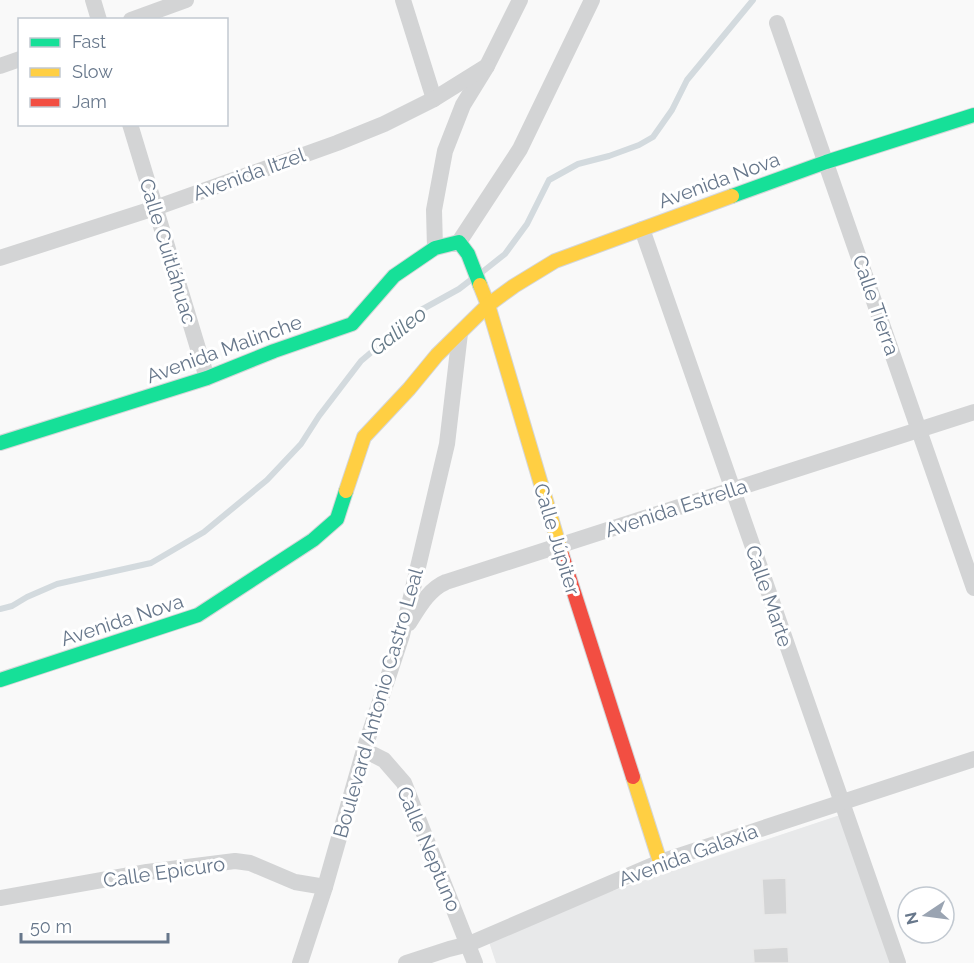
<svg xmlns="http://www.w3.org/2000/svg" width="974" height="963" font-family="Raleway,sans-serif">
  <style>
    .built { fill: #e8e9ea }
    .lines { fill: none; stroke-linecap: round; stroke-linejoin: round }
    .stream { stroke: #d3dade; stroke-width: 6 }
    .building { fill: #d4d5d6; stroke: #e8e8e8; stroke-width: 1.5 }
    .fast-casing { stroke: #d4d6d8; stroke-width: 16 }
    .slow-casing { stroke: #d4d6d8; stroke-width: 16 }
    .jam-casing { stroke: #d4d6d8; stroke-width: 16 }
    .street { stroke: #d3d4d5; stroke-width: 16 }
    .fast { stroke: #16e098; stroke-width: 14 }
    .slow { stroke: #ffcf43; stroke-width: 14 }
    .jam { stroke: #f24e42; stroke-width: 14 }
    .labels { text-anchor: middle; stroke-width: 6; stroke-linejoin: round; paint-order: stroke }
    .street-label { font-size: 20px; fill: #67778b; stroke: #fff }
    .water-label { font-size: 21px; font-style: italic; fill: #637886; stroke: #fff }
  </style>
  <rect width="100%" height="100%" fill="#f9f9f9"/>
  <polygon class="built" points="843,814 893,963 496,963 486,933"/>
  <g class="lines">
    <g class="stream">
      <polyline points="481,273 505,254 527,224 549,180 578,164 609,156 639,145 653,137 672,110 687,80 753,0"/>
      <polyline points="0,609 12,606 27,597 57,584 151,563 204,532 267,480 301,444 319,416 361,361 421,310 459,289 472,279"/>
    </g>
  </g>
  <g class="building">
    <polygon points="786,878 787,914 764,915 762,879"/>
    <polygon points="788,947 789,963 754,963 753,949"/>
  </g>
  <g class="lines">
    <defs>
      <g id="fast">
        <polyline points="732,196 826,162 974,115"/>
        <polyline points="0,443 207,378 274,351 352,324 394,276 435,248 459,242 468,254 480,285"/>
        <polyline points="0,680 198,615 313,540 337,519 346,491"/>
      </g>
      <g id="slow">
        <polyline points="480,285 488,305 562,555"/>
        <polyline points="346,491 364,437 409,389 437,355 488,305 514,286 555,261 732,196"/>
        <polyline points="633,777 660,862"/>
      </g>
      <polyline id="jam" points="562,555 633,777"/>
    </defs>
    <use href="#fast" class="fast-casing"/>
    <use href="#slow" class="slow-casing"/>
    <use href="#jam" class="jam-casing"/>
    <g class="street">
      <polyline points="93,0 99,20"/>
      <polyline points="403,0 434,99"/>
      <polyline points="131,20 186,0"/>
      <polyline points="777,23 974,588"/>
      <polyline points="0,66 20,59"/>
      <polyline points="130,124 207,378"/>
      <polyline points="642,229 898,963"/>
      <polyline points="459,242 520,149 592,0"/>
      <polyline points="435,248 434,210 445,151 463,105 487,66 520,0"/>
      <polyline points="0,258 155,208 337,143 384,124 434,99 487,66"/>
      <path d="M409,623C419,607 429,589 446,582L974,412"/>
      <polyline points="364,750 384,760 404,783 475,963"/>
      <polyline points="0,898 147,872 235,861 250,863 295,882 325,887"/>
      <polyline points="300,963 325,887 364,750 402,635 447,444 460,333"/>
      <polyline points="406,963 449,949 469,944 660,862 974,759"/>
    </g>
    <use href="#fast" class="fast"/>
    <use href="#slow" class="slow"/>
    <use href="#jam" class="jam"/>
  </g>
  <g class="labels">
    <g class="street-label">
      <text transform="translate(249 174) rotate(-20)" y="7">Avenida Itzel</text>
      <text transform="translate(719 180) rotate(-20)" y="7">Avenida Nova</text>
      <text transform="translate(168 251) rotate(73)" y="7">Calle Cuitláhuac</text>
      <text transform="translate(876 305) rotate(71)" y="7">Calle Tierra</text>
      <text transform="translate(224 349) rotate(-20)" y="7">Avenida Malinche</text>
      <text transform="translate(676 508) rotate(-18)" y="7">Avenida Estrella</text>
      <text transform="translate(557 539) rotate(73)" y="7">Calle Júpiter</text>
      <text transform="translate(769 596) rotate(71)" y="7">Calle Marte</text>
      <text transform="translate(122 620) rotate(-18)" y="7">Avenida Nova</text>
      <text transform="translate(378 703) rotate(-74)" y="7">Boulevard Antonio Castro Leal</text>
      <text transform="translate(429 849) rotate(67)" y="7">Calle Neptuno</text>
      <text transform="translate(688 855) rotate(-20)" y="7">Avenida Galaxia</text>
      <text transform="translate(164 872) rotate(-8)" y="7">Calle Epicuro</text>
    </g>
    <g class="water-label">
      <text transform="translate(398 331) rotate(-38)" y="7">Galileo</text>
    </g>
  </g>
  <rect x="18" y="18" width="210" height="108" fill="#ffffff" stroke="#c2c9d1" stroke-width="1.5"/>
  <rect x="30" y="38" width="30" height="9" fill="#16e098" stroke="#c2c9d1" stroke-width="1.5"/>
  <text x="72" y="48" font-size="18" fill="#67778b">Fast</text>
  <rect x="30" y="68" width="30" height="9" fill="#ffcf43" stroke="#c2c9d1" stroke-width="1.5"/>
  <text x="72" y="78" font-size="18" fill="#67778b">Slow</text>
  <rect x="30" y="98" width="30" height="9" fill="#f24e42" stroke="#c2c9d1" stroke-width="1.5"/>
  <text x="72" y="108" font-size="18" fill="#67778b">Jam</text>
  <g transform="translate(926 915) rotate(257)"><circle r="28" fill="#ffffff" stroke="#c2c9d1" stroke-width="1.5"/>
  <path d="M0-4.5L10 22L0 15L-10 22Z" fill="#9aa4b2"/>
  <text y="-9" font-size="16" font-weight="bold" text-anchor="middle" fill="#67778b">N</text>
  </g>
  <path d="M21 933v9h147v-9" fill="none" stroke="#67778b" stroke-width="3"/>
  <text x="30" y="933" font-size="18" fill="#67778b" stroke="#ffffff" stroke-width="4.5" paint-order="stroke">50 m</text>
</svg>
